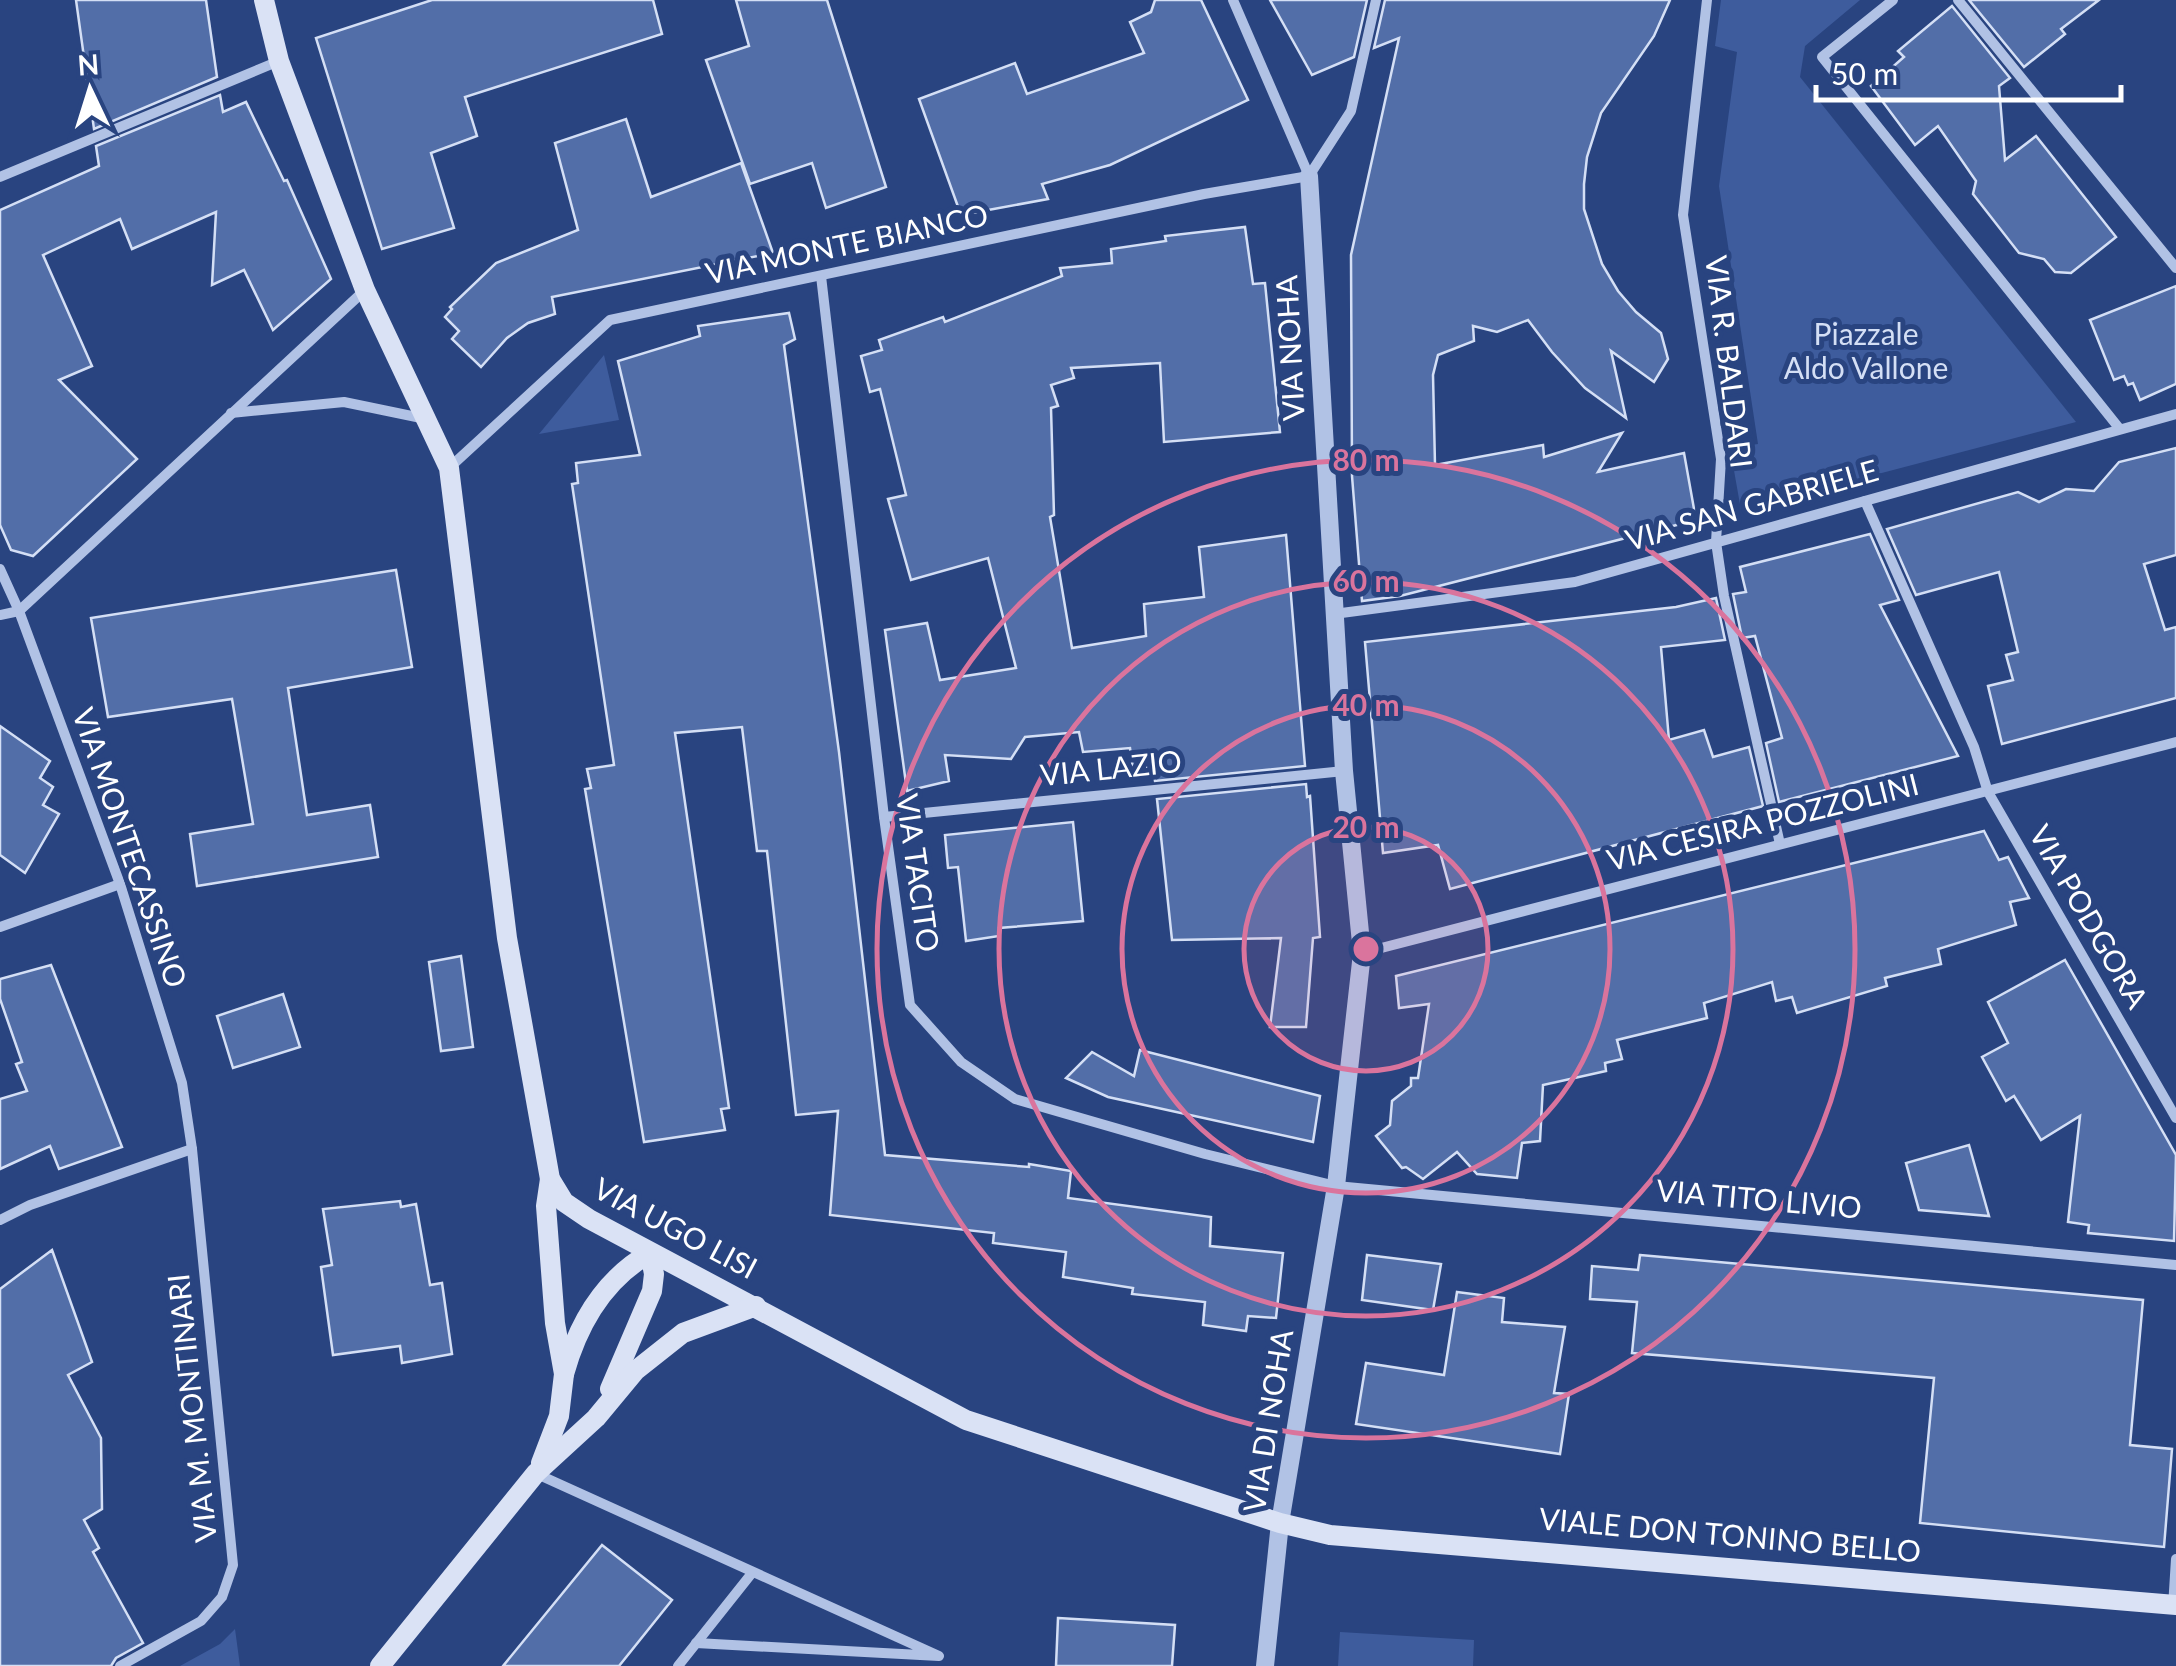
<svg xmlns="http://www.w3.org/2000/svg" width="2176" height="1666" font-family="Lato,sans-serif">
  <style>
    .green { fill: #3e5c9d }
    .building { fill: #526ea8; stroke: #d4dff5; stroke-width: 2.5 }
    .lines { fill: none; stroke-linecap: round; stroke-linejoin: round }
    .minor { stroke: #b1c2e5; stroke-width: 10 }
    .tertiary { stroke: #b1c2e5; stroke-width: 18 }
    .secondary { stroke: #dae2f5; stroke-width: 20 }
    .ring { fill: none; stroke: #da749d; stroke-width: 5 }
    .labels { text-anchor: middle; stroke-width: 10; stroke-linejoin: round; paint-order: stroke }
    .street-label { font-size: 30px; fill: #fff; stroke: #294480 }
    .park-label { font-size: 30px; fill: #d4dff5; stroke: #294480 }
    .centre { fill: #da749d; stroke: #294480; stroke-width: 5 }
    .ring-label { font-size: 30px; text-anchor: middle; font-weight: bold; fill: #da749d; stroke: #294480; stroke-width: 10; stroke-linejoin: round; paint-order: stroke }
  </style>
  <rect width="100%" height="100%" fill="#294480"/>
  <g class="green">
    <polygon points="1721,0 1860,0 1805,46 1800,77 2076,422 1741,510 1730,448 1758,444 1719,186 1737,52 1715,46"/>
    <polygon points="604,355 619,420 539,434"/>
    <polygon points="235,1629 240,1666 180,1666 220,1644"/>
    <polygon points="1340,1632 1474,1640 1473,1666 1338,1666"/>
  </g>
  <g class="building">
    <polygon points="76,0 206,0 217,77 94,129"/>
    <polygon points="432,0 653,0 662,34 465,97 477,136 431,153 454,228 382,249 316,38"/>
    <polygon points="736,0 827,0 886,187 826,208 812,163 750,184 706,60 749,46"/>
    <polygon points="1155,0 1201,0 1248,100 1110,165 1042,184 1048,199 961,215 919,99 1015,63 1027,94 1144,53 1130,22 1151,12"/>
    <polygon points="1270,0 1367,0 1354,57 1312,75"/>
    <polygon points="1385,0 1670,0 1654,36 1601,113 1587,157 1584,184 1584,209 1602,264 1618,291 1636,312 1661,333 1668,359 1654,382 1611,351 1626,418 1585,388 1552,352 1528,320 1497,332 1473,326 1474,341 1438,355 1433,375 1435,465 1543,445 1544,457 1622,433 1598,472 1684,453 1696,520 1400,596 1362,601 1352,476 1351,255 1399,38 1374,48"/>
    <polygon points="1969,0 2099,0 2061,29 2065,34 2024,67"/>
    <polygon points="1952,6 2010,78 1999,86 2005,160 2036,136 2116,237 2071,273 2055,272 2044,259 2019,253 1973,194 1976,181 1938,126 1915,145 1871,86 1904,57 1898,51"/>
    <polygon points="220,95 223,112 246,102 284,181 287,180 331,279 273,330 244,270 212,285 216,212 132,249 120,219 43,255 92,366 59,380 137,459 33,556 11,550 0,525 0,210 99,166 96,146"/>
    <polygon points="626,119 651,197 741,163 773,253 552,297 555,314 528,323 507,338 481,367 452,339 459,331 445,317 452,309 450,307 496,263 578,230 555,143"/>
    <polygon points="1245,227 1253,284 1265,283 1280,432 1164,442 1160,363 1071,368 1074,378 1051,385 1058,406 1051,408 1054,515 1050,517 1072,648 1146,636 1144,604 1204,597 1199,547 1286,535 1305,766 1155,781 1153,766 1133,769 1130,748 1083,752 1079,732 1025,737 1011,759 945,755 949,781 907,791 885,630 927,623 940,680 1016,668 988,558 911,580 888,499 906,495 880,389 870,392 861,356 882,350 879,340 943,317 945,322 1062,276 1060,268 1112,263 1111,249 1166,241 1165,236"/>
    <polygon points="2176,286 2176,384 2140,400 2133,383 2128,385 2124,376 2114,380 2090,320"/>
    <polygon points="789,313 795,339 784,345 839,752 885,1155 1029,1167 1029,1164 1071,1171 1068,1198 1211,1217 1210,1246 1283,1253 1276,1318 1248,1316 1246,1331 1203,1325 1205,1302 1132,1294 1133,1288 1063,1277 1066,1252 993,1243 994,1233 830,1215 838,1111 796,1115 767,851 757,851 742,727 675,733 729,1108 721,1109 725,1130 644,1142 585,789 591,788 587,769 614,765 572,484 578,483 576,463 640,455 618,361 700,336 698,326"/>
    <polygon points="2176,448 2176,555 2144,564 2165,630 2176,627 2176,698 2002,744 1988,686 2013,680 2006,655 2018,652 1999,572 1916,595 1887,529 2018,492 2039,502 2066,489 2094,491 2119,462"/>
    <polygon points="1870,534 1899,600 1880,605 1958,756 1779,802 1766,743 1782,738 1755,636 1742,638 1733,594 1746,592 1740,567"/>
    <polygon points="396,570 412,667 288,688 307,815 370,805 378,857 197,886 190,834 253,824 232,699 108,717 91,618"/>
    <polygon points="1716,598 1725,640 1661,647 1669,740 1704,730 1713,757 1749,747 1763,806 1450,889 1438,845 1383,853 1365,642 1676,607"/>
    <polygon points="0,726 50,761 40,778 53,787 43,805 59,814 25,873 0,855"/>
    <polygon points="1306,784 1307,797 1310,796 1320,937 1313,938 1306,1027 1270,1027 1281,938 1172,940 1157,799"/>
    <polygon points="1073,822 1083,921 999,928 999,936 966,941 958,867 948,868 945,835"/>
    <polygon points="1984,831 1999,860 2008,857 2029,898 2010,902 2016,925 1938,949 1941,964 1885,978 1887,986 1797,1013 1792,997 1776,1001 1772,982 1704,1003 1707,1018 1617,1040 1622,1059 1605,1063 1606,1071 1543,1085 1540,1141 1522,1143 1517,1178 1477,1174 1457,1152 1423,1179 1406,1167 1402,1168 1376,1136 1390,1125 1392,1101 1411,1086 1411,1078 1418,1078 1429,1004 1399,1008 1396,976"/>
    <polygon points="461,956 473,1047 441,1051 429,962"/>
    <polygon points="2065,960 2176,1155 2174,1241 2088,1233 2089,1225 2068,1222 2080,1116 2041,1140 2014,1096 2006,1101 1982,1057 2008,1043 1988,1002"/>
    <polygon points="51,965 122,1147 59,1169 50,1146 0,1169 0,1099 27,1091 16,1064 22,1062 0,999 0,979"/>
    <polygon points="283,994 300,1047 233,1068 217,1016"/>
    <polygon points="1140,1050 1320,1096 1313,1142 1108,1097 1066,1078 1092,1052 1134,1076"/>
    <polygon points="1969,1145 1989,1216 1919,1210 1906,1163"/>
    <polygon points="400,1201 401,1207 416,1204 430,1285 442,1283 452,1354 402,1363 400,1346 333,1355 321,1267 332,1265 323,1209"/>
    <polygon points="52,1250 92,1362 68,1375 101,1438 102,1509 84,1520 99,1548 93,1552 143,1643 116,1658 111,1666 0,1666 0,1289"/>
    <polygon points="1367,1255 1441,1264 1433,1310 1362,1300"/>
    <polygon points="1640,1255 2143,1300 2130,1445 2172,1449 2164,1547 1920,1523 1934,1378 1632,1353 1637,1302 1590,1299 1592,1266 1638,1270"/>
    <polygon points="1457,1292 1504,1298 1502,1322 1565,1327 1554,1393 1569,1394 1560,1454 1356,1424 1366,1363 1444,1375"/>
    <polygon points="602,1545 672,1600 619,1666 503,1666"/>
    <polygon points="1058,1618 1175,1625 1172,1666 1056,1666"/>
  </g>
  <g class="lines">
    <g class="minor">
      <polyline points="1233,0 1309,176"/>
      <polyline points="1707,0 1683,215 1721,459 1716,542 1724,596 1780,844"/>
      <polyline points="1893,0 1822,57 2119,428"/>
      <polyline points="1958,0 2176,268"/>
      <polyline points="1309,176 1351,111 1376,0"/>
      <polyline points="0,177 279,61"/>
      <polyline points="821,276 884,817 910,1005 961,1062 1015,1099 1205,1154 1336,1186 2176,1265"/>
      <polyline points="231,413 344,402 426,419"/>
      <polyline points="449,468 610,320 1204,194 1309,176"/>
      <polyline points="1865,501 1974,747 1988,792 2176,1118"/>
      <polyline points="0,569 19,611 120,884 182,1083 192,1149 233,1565 222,1597 201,1621 120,1666"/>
      <polyline points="1334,614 1575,582 2176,414"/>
      <polyline points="0,615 19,611 365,290"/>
      <polyline points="884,817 1344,771"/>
      <polyline points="0,927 120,884"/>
      <polyline points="1362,953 2176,742"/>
      <polyline points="0,1220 30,1205 192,1149"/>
      <polyline points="537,1474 939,1656 696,1643"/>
      <polyline points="2173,1607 2176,1559"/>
      <polyline points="678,1666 752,1573"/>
    </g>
    <polyline class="tertiary" points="1265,1666 1280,1523 1336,1186 1362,953 1344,771 1309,176"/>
    <g class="secondary">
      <polyline points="264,0 279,61 365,290 449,468 507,938 550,1179 564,1202 589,1219 966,1420 1280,1523 1330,1535 2176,1605"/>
      <path d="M564,1374C578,1324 604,1279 650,1253L654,1274L652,1291L610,1389"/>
      <polyline points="541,1463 559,1416 564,1374 555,1323 546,1206 550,1179"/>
      <polyline points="380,1666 536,1473 596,1418 635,1371 683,1333 756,1306"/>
    </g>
  </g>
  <circle cx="1366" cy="949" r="122" fill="#da749d" fill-opacity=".12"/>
  <g class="ring">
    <circle cx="1366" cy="949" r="122"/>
    <circle cx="1366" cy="949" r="244"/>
    <circle cx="1366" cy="949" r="367"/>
    <circle cx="1366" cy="949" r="489"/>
  </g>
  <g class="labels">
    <g class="street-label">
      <text transform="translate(847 245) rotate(-12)" y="10">VIA MONTE BIANCO</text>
      <text transform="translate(1291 348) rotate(-93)" y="10">VIA NOHA</text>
      <text transform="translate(1728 362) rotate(83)" y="10">VIA R. BALDARI</text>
      <text transform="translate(1752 506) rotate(-16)" y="10">VIA SAN GABRIELE</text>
      <text transform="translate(1111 769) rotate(-6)" y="10">VIA LAZIO</text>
      <text transform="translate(1763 823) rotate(-14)" y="10">VIA CESIRA POZZOLINI</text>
      <text transform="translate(129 848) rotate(71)" y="10">VIA MONTECASSINO</text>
      <text transform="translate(917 873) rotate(82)" y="10">VIA TACITO</text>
      <text transform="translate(2088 917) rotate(60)" y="10">VIA PODGORA</text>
      <text transform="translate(1759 1200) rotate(5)" y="10">VIA TITO LIVIO</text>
      <text transform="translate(675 1229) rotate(28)" y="10">VIA UGO LISI</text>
      <text transform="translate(193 1408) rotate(-96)" y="10">VIA M. MONTINARI</text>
      <text transform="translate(1269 1421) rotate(-81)" y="10">VIA DI NOHA</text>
      <text transform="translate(1730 1536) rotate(5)" y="10">VIALE DON TONINO BELLO</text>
    </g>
    <g class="park-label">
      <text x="1866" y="345">Piazzale<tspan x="1866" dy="34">Aldo Vallone</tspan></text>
    </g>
  </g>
  <circle cx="1366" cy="949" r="15" class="centre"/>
  <g class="ring-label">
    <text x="1366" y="471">80 m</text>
    <text x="1366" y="592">60 m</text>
    <text x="1366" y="716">40 m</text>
    <text x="1366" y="838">20 m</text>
  </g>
  <g transform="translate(90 90) rotate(356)" stroke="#294480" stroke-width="8" paint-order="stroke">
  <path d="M0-8L18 38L0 25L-18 38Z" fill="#ffffff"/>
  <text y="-15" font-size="28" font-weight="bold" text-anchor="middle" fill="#ffffff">N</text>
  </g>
  <path d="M1816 85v15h305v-15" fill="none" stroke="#ffffff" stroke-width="5"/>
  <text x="1831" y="85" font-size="30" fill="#ffffff" stroke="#294480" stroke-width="8" paint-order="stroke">50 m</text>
</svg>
